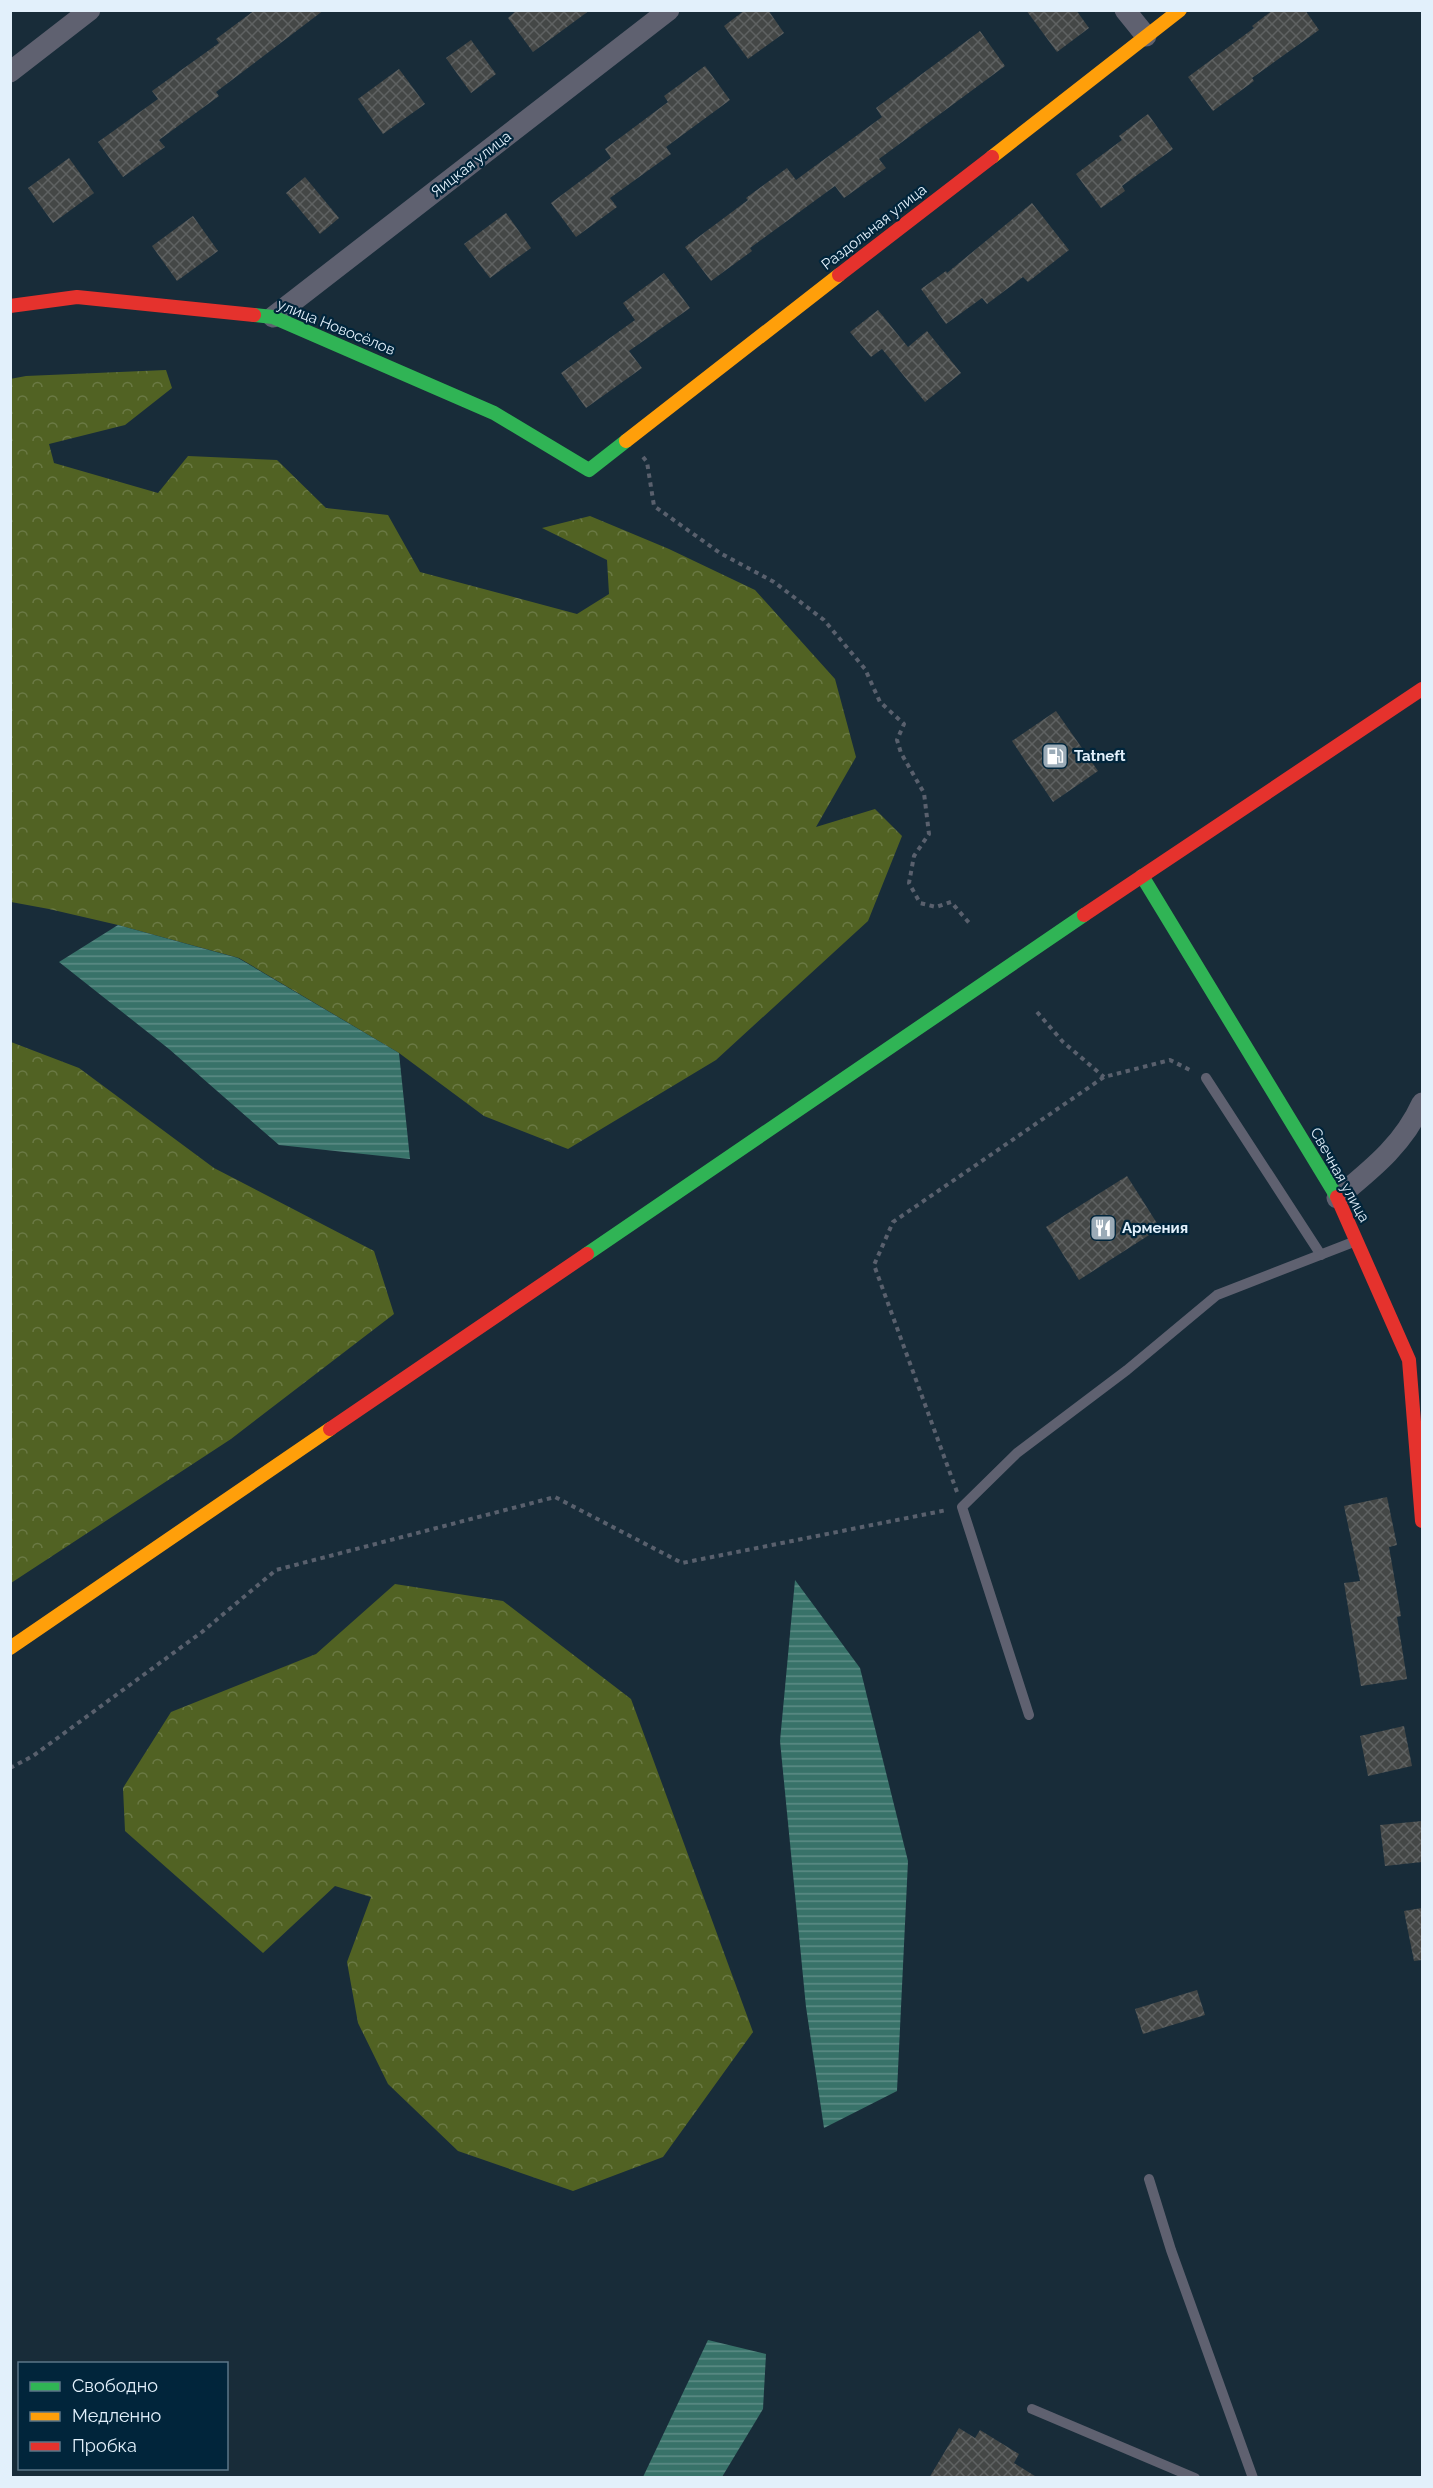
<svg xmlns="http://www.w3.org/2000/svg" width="1433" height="2488" font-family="Raleway,sans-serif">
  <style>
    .forest { fill: url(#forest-crowns) }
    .water { fill: url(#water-rules) }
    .building { fill: url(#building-cross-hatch) }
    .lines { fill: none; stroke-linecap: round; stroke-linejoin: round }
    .path { stroke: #59606d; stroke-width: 4; stroke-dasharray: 4.5 4.5; stroke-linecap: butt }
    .lane { stroke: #5f6170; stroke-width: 10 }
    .street { stroke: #5f6170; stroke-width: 21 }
    .fast { stroke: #30b455; stroke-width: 14 }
    .slow { stroke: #ff9f0a; stroke-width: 14 }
    .jam { stroke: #e5322d; stroke-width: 14 }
    .labels { text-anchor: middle; stroke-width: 4.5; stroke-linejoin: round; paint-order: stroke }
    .street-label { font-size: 15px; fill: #e2f0fb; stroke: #01253b }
    .poi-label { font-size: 15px; font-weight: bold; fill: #e2f0fb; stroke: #01253b; text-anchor: start }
  </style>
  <defs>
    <pattern id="forest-crowns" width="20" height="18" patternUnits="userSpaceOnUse" patternTransform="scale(1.5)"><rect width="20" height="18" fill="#516223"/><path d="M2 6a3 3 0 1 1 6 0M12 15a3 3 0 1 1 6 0" fill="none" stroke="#6a7944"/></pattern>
    <pattern id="water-rules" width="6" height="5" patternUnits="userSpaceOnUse" patternTransform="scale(1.5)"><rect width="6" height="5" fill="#387269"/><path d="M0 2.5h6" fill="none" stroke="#5e8d87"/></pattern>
    <pattern id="building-cross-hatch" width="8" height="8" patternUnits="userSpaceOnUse" patternTransform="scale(1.5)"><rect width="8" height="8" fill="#444746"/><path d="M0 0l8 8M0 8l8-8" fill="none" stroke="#5f6262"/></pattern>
  </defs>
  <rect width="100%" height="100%" fill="#182c39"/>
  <g class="forest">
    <polygon points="166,370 172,388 125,425 49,444 54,463 158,493 188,456 277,460 326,508 388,515 420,572 577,614 609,594 607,560 542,528 590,516 669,549 755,590 835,679 856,757 816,827 875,809 902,836 868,921 716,1060 568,1149 484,1116 399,1053 239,958 118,925 49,909 11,902 10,379 26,376"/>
    <polygon points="11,1042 79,1068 214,1168 374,1251 394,1314 231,1439 11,1583"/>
    <polygon points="395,1584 503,1601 631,1699 753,2032 663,2157 573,2191 458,2151 388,2084 358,2023 347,1962 371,1897 335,1886 263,1953 125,1831 123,1788 171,1712 316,1654"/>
  </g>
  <g class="water">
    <polygon points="118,925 238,958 399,1053 410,1159 279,1145 169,1049 59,962"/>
    <polygon points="795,1580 860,1668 908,1861 897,2091 824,2128 806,2007 780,1741"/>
    <polygon points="708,2340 766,2354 763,2409 722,2477 643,2477"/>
  </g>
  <g class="building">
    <polygon points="255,10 324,10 216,92 219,96 159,140 165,147 123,177 98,142 158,99 152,91 219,43 216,39"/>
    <polygon points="517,10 590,10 533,52 508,18"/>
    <polygon points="745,10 768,10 784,33 748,59 724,26"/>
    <polygon points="1026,10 1076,10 1089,28 1057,52"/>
    <polygon points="1273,10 1305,10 1319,30 1252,78 1254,81 1213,111 1188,77 1254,28 1252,26"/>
    <polygon points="980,31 1005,66 879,159 886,168 844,198 835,186 750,248 752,251 711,281 685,247 748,200 746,198 787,168 796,180 882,117 876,108"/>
    <polygon points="471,40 496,74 471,93 446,58"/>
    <polygon points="705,66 730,100 666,147 671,154 610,198 617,207 576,237 551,203 611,158 605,149 668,102 664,96"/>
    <polygon points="399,69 425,104 383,134 358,99"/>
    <polygon points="1148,114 1173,149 1122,186 1125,191 1101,208 1076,174 1122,140 1119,136"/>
    <polygon points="69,158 94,193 53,223 28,188"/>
    <polygon points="305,177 339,218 320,234 286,193"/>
    <polygon points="1032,203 1069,250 1028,282 1023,277 987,304 982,298 946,324 921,289 946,271 947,273"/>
    <polygon points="506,213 531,248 490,278 464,244"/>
    <polygon points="193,216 218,251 177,281 152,246"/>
    <polygon points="664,273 690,308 629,351 642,368 586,408 561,373 635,320 623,303"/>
    <polygon points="878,310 908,347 927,331 961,373 925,402 882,349 871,357 850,332"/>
    <polygon points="1056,711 1098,771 1053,802 1012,741"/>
    <polygon points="1127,1176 1160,1228 1079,1280 1046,1227"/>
    <polygon points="1387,1497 1397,1545 1389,1547 1401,1616 1397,1617 1407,1679 1361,1686 1344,1583 1360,1581 1344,1506"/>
    <polygon points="1404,1726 1412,1766 1368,1776 1360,1736"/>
    <polygon points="1422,1821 1422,1862 1385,1866 1380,1825"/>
    <polygon points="1422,1908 1422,1960 1414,1961 1404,1911"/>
    <polygon points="1197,1990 1205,2015 1143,2034 1135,2009"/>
    <polygon points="959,2428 975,2438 980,2430 1019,2454 1014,2463 1038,2478 929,2478"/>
  </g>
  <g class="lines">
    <g class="path">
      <polyline points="643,457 647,462 654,506 720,553 774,582 824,620 865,669 880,702 904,724 897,740 901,753 924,793 929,834 914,856 909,883 920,903 936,907 951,902 971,925"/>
      <polyline points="1037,1012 1063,1042 1104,1077"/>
      <polyline points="957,1492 874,1265 893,1222 1104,1077 1170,1060 1192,1071"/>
      <polyline points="10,1768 33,1756 202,1632 276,1570 555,1497 682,1563 947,1510"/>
    </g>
    <g class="lane">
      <polyline points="1206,1078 1321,1255"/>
      <polyline points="1029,1715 962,1507 1017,1453 1127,1370 1217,1295 1356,1241"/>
      <polyline points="1149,2179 1171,2250 1253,2478"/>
      <polyline points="1032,2409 1195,2478"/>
    </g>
    <g class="street">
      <polyline points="1125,10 1146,36"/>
      <polyline points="10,72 90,10"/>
      <polyline points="273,317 669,10"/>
      <path d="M1337,1198C1372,1169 1403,1145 1422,1103"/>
    </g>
    <g class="fast">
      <polyline points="254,315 273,317 494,413 589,470 626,441"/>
      <polyline points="1142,876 1337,1197"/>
      <polyline points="587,1254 1084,915"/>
    </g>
    <g class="slow">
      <polyline points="992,157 1180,10"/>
      <polyline points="626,441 839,275"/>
      <polyline points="10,1648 330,1429"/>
    </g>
    <g class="jam">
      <polyline points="839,275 992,157"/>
      <polyline points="10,306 77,297 254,315"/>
      <polyline points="1084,915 1422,689"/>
      <polyline points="1337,1197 1409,1360 1422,1521"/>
      <polyline points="330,1429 587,1254"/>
    </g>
  </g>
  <defs>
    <symbol id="fuel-square" viewBox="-11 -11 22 22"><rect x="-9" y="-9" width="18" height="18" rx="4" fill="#9babb7" stroke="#01253b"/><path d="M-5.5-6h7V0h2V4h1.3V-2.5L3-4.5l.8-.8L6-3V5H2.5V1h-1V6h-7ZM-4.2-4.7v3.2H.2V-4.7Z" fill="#fff"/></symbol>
    <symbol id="restaurant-square" viewBox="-11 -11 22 22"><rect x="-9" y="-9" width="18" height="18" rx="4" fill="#9babb7" stroke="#01253b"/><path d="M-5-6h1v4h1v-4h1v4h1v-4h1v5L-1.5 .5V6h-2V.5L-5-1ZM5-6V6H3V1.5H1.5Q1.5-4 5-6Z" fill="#fff"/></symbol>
  </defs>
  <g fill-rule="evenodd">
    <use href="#fuel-square" x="1040" y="741" width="30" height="30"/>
    <use href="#restaurant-square" x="1088" y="1213" width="30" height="30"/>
  </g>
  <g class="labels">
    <g class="street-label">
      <text transform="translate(471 164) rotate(-38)" y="5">Яицкая улица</text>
      <text transform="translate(874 227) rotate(-38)" y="5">Раздольная улица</text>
      <text transform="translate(336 327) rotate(22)" y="5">улица Новосёлов</text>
      <text transform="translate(1340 1175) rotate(61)" y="5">Свечная улица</text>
    </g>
    <g class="poi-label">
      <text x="1074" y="761">Tatneft</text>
      <text x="1122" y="1233">Армения</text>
    </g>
  </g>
  <rect width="1433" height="2488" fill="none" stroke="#e2f0fb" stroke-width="24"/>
  <rect x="18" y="2362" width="210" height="108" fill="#01253b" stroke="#5b7688" stroke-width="1.5"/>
  <rect x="30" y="2382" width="30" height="9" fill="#30b455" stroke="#5b7688" stroke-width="1.5"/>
  <text x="72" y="2392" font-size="18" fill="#e2f0fb">Свободно</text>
  <rect x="30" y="2412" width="30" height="9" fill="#ff9f0a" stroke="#5b7688" stroke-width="1.5"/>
  <text x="72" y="2422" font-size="18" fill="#e2f0fb">Медленно</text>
  <rect x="30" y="2442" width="30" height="9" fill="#e5322d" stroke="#5b7688" stroke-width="1.5"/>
  <text x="72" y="2452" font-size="18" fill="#e2f0fb">Пробка</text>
</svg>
